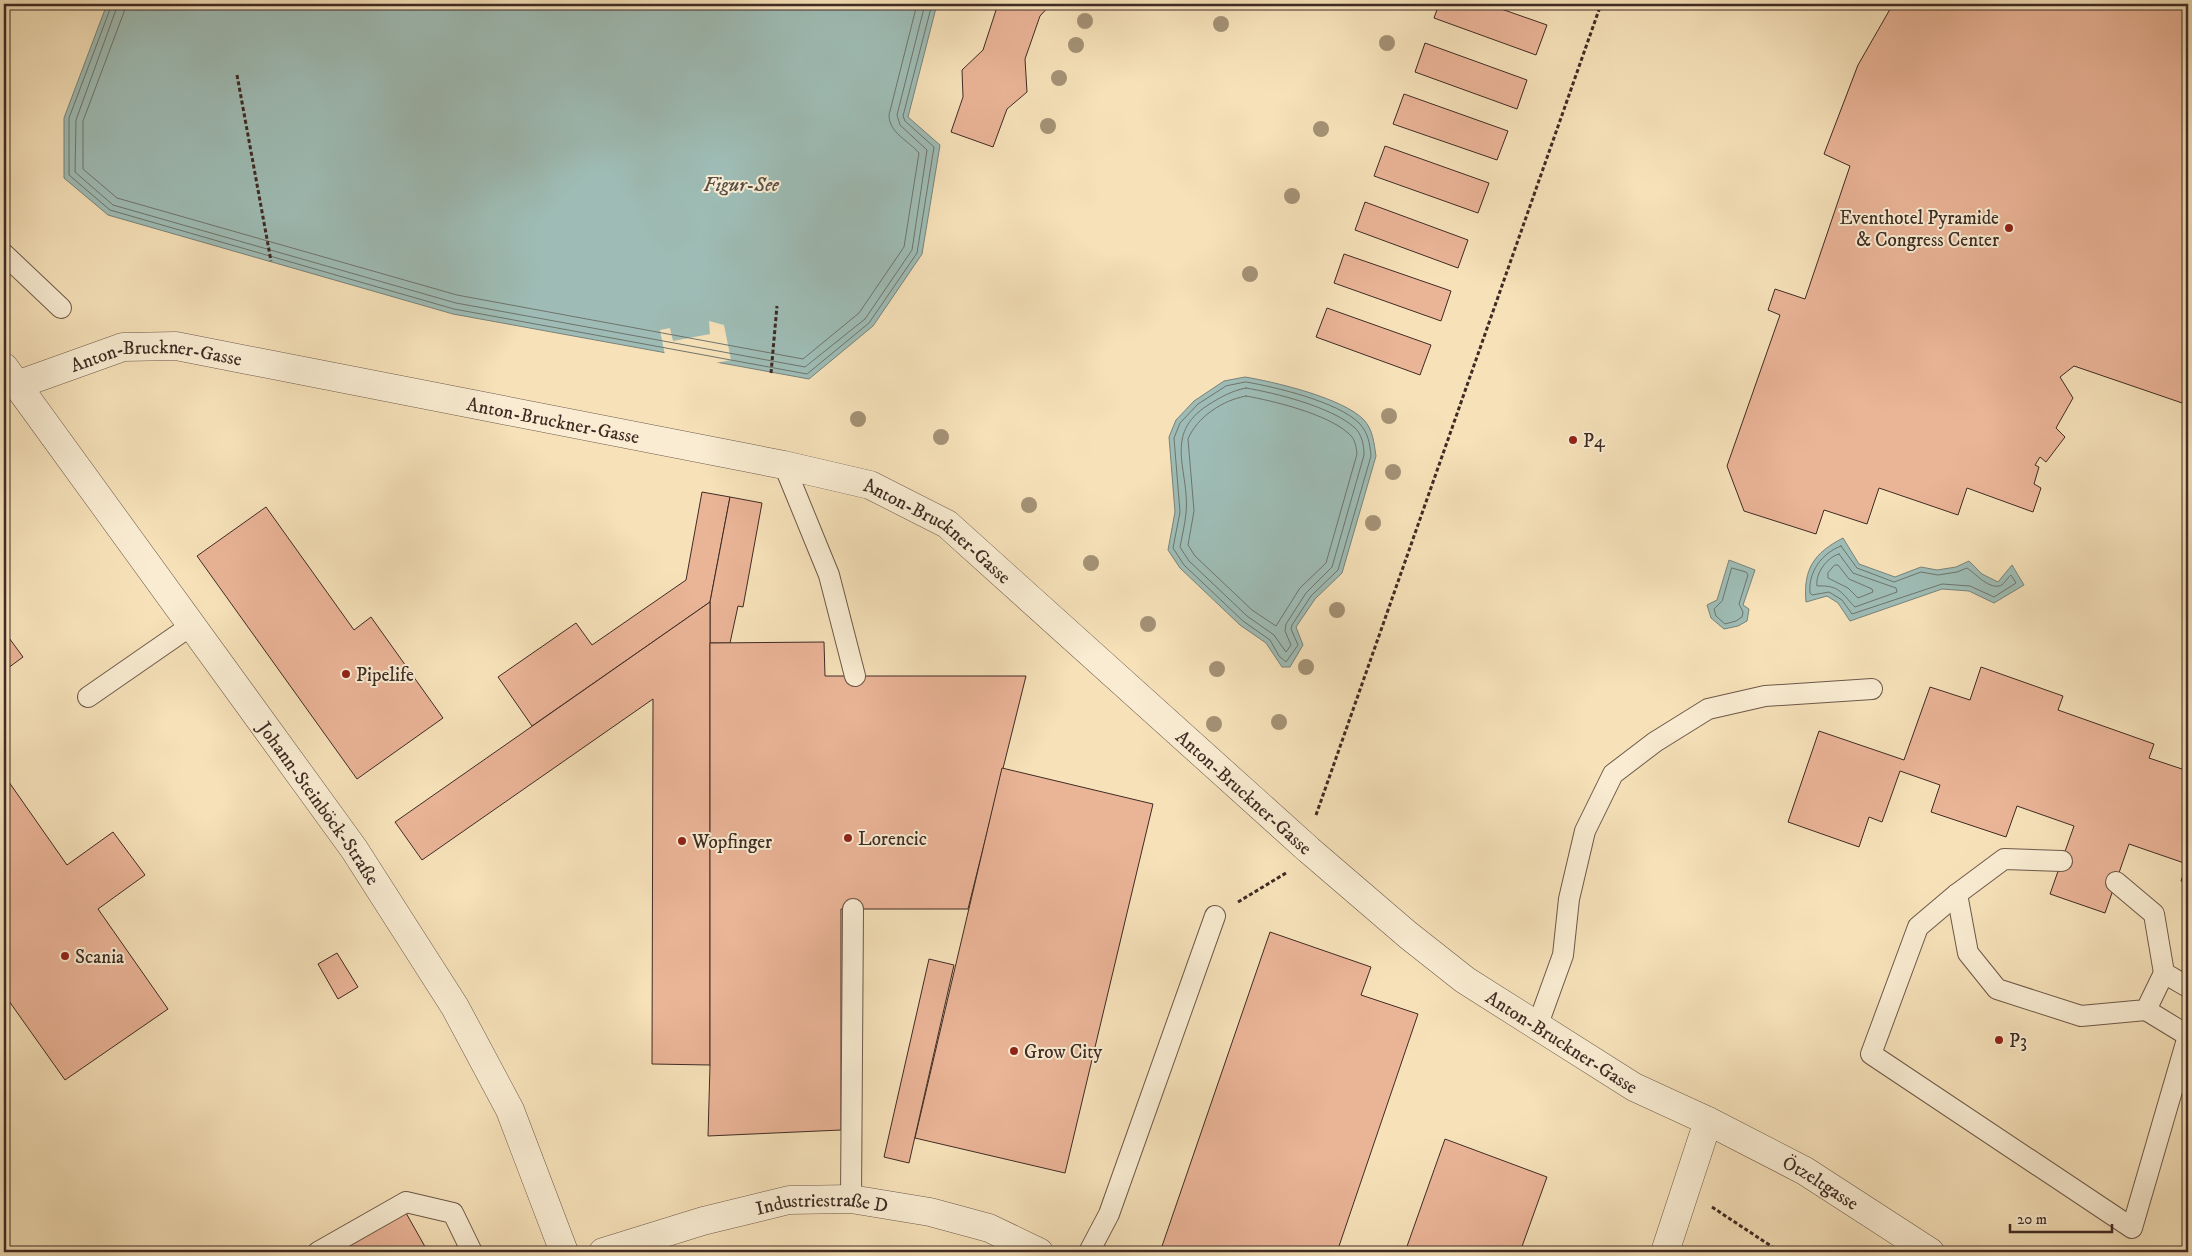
<svg xmlns="http://www.w3.org/2000/svg" width="2192" height="1256" font-family="'IM FELL DW Pica',serif">
  <style>
    .water { fill: #9ebcb5; stroke: #78827b }
    .pier { fill: #f6e1b9 }
    .lines { fill: none; stroke-linecap: round; stroke-linejoin: round }
    .shore { stroke: #6e746c; stroke-width: 1 }
    .building { fill: #eab497; stroke: #3f2b24 }
    .lane-casing { stroke: #6d5849; stroke-width: 22 }
    .street-casing { stroke: #6d5849; stroke-width: 29 }
    .path { stroke: #3f2b24; stroke-width: 3; stroke-dasharray: 4 2.5; stroke-linecap: butt }
    .lane { stroke: #f9ecd2; stroke-width: 20 }
    .street { stroke: #f9ecd2; stroke-width: 28 }
    .tree { fill: #a49175 }
    .poi-dot { fill: #8f2418; stroke: #f9ecd2; stroke-width: 2 }
    .labels { text-anchor: middle; stroke-width: 4; stroke-linejoin: round; paint-order: stroke }
    .poi-label { font-size: 19px; fill: #3f2b24; stroke: #f9ecd2; text-anchor: start }
    .street-label { font-size: 19px; fill: #3f2b24; stroke: #f9ecd2 }
    .water-label { font-size: 20px; font-style: italic; fill: #574f48; stroke: #f9ecd2 }
  </style>
  <rect width="100%" height="100%" fill="#f6e1b9"/>
  <filter id="stains"><feTurbulence type="fractalNoise" baseFrequency=".004" numOctaves="4"/><feColorMatrix values="0 0 0 0 .2 0 0 0 0 .09 0 0 0 0 .02 0 0 0 .5 -.17"/></filter>
  <radialGradient id="worn" r=".72"><stop offset=".6" stop-color="#630" stop-opacity="0"/><stop offset="1" stop-color="#630" stop-opacity=".3"/></radialGradient>
  <g class="water">
    <polygon points="107,4 937,4 908,117 940,145 922,254 873,326 809,379 453,314 108,215 64,178 64,118"/>
    <path d="M1245,377C1275,382 1343,398 1364,420C1373,430 1374,443 1376,456L1342,573L1315,599L1296,627L1303,645L1290,667H1282L1266,643L1240,625L1180,568L1168,550L1175,512L1169,437L1176,420L1194,401L1224,381Z"/>
    <path d="M1843,538L1859,564L1895,577L1921,567L1937,570L1956,567L1969,561L1982,574L1998,582L2012,565L2024,585L1994,603L1969,591L1942,589L1850,621L1838,603L1827,596L1806,602C1803,569 1814,553 1843,538Z"/>
    <polygon points="1729,560 1755,570 1743,605 1749,609 1747,621 1738,626 1724,629 1711,618 1707,605 1717,600"/>
  </g>
  <polygon class="pier" points="709,321 724,325 731,360 711,364 665,355 660,330 670,328 673,341 710,334"/>
  <g class="lines">
    <g class="shore">
      <polyline points="112,4 69,118 69,175 110,210 454,309 807,374 869,323 917,253 934,147 905,121 903,116 932,4"/>
      <polyline points="118,4 76,120 75,172 113,205 456,303 805,367 865,319 912,250 927,150 900,125 897,115 925,4"/>
      <path d="M126,4L124,12L83,121V169L117,198L457,295L803,359L859,313L904,247L919,153C909,141 889,133 889,115L917,4"/>
      <path d="M1246,382C1276,387 1338,402 1359,423C1368,432 1370,444 1371,456L1338,570L1311,596L1292,625L1291,629L1298,645L1286,662L1279,656L1270,640L1243,621L1184,565L1173,548L1180,512L1174,438L1180,423L1198,404L1226,386Z"/>
      <path d="M1246,388C1276,393 1331,407 1354,427C1362,434 1364,445 1364,455L1332,567L1306,593L1286,624L1285,631L1291,645L1286,652L1274,635L1247,616L1189,561L1180,547C1182,536 1185,524 1186,513C1190,470 1162,435 1208,405C1221,397 1231,391 1246,388Z"/>
      <path d="M1246,396C1274,401 1327,414 1348,433C1355,438 1356,446 1357,454L1326,563L1300,588L1276,626L1252,610L1195,556L1188,545L1194,511L1188,439C1197,417 1223,400 1246,396Z"/>
      <path d="M1841,546L1857,568L1894,582L1921,572L1938,575L1957,572L1967,568C1975,573 1987,588 1999,586C2003,586 2007,578 2011,575L2016,583L1994,597L1970,586L1942,584L1852,614L1842,600L1829,592L1812,595L1810,593C1808,572 1822,553 1841,546Z"/>
      <path d="M1839,554L1853,573L1896,588L1897,592L1855,607C1841,593 1840,585 1817,586C1815,574 1827,557 1839,554Z"/>
      <polygon points="1835,565 1838,565 1849,579 1872,589 1873,592 1858,598 1848,588 1828,578 1828,573"/>
      <polygon points="1732,568 1746,572 1748,575 1739,604 1743,612 1742,617 1736,621 1725,624 1716,616 1714,609 1722,601"/>
    </g>
  </g>
  <g class="building">
    <polygon points="998,4 1051,4 1040,16 1025,59 1027,92 1007,109 993,147 951,132 963,97 962,70 983,50"/>
    <polygon points="1439,4 1487,4 1547,25 1536,55 1434,18"/>
    <polygon points="1893,4 2188,4 2188,405 2074,366 2060,377 2073,398 2056,428 2065,437 2046,462 2040,457 2035,465 2039,467 2034,484 2041,488 2033,512 1967,488 1958,515 1879,488 1867,524 1824,510 1816,534 1744,511 1727,466 1780,315 1768,310 1775,289 1805,299 1850,166 1824,154 1858,65"/>
    <polygon points="1425,43 1527,80 1517,109 1415,72"/>
    <polygon points="1404,94 1508,131 1497,160 1393,124"/>
    <polygon points="1385,146 1489,183 1478,213 1374,176"/>
    <polygon points="1365,202 1468,240 1458,268 1355,230"/>
    <polygon points="1344,254 1451,291 1441,321 1334,283"/>
    <polygon points="1327,308 1431,345 1420,375 1316,337"/>
    <polygon points="702,492 730,497 710,602 532,726 498,677 576,623 592,645 686,580"/>
    <polygon points="730,497 762,503 743,607 738,606 730,643 710,643 710,602"/>
    <polygon points="266,507 354,630 371,617 443,718 357,779 197,556"/>
    <polygon points="710,602 710,1065 652,1064 653,699 422,860 395,822"/>
    <polygon points="4,631 23,657 4,671"/>
    <polygon points="824,642 825,676 1026,676 968,909 841,909 841,1130 708,1136 710,1065 710,643"/>
    <polygon points="1981,667 2063,696 2058,710 2154,744 2149,758 2188,771 2188,884 2181,881 2187,864 2129,844 2105,913 2050,894 2074,826 2017,806 2006,837 1931,812 1940,785 1900,771 1882,822 1869,817 1859,847 1788,822 1819,731 1904,760 1930,687 1970,700"/>
    <polygon points="1002,768 1153,804 1065,1173 915,1138"/>
    <polygon points="4,775 67,865 113,832 145,875 98,909 168,1009 65,1080 4,994"/>
    <polygon points="1270,932 1371,967 1361,995 1418,1014 1337,1252 1160,1252"/>
    <polygon points="337,953 358,987 338,999 318,964"/>
    <polygon points="929,959 954,965 909,1163 884,1157"/>
    <polygon points="1445,1139 1547,1177 1520,1252 1405,1252"/>
    <polygon points="406,1213 428,1252 338,1252"/>
  </g>
  <g class="lines">
    <defs>
      <g id="lane">
        <polyline points="4,254 61,308"/>
        <polyline points="784,465 829,575 855,676"/>
        <polyline points="88,697 192,625"/>
        <polyline points="2062,861 2004,859 1957,894 1968,953 1997,989 2081,1016 2146,1010 2164,973"/>
        <polyline points="2116,882 2154,914 2164,973 2188,987"/>
        <polyline points="1957,894 1918,927 1871,1054 2132,1228 2188,1036"/>
        <polyline points="2146,1010 2187,1035"/>
        <polyline points="1537,1027 1563,955 1569,899 1585,831 1613,774 1655,742 1708,709 1765,696 1872,689"/>
        <polyline points="851,1199 853,909"/>
        <polyline points="318,1252 406,1202 453,1213 472,1252"/>
        <polyline points="1089,1252 1109,1214 1215,916"/>
      </g>
      <g id="street">
        <path id="s1" d="M4,367L354,849L455,1007L510,1110L564,1252"/>
        <path id="s2" d="M17,385L123,347L176,346L784,465L870,485L947,524L1309,850L1408,935L1465,980L1634,1087L1708,1121L1805,1171L1930,1252"/>
        <path id="s3" d="M603,1252L703,1221L789,1200L851,1199L930,1212L989,1228L1039,1252"/>
        <polyline points="1665,1252 1708,1121"/>
      </g>
    </defs>
    <use href="#lane" class="lane-casing"/>
    <use href="#street" class="street-casing"/>
    <g class="path">
      <polyline points="237,75 271,261"/>
      <polyline points="771,373 777,306"/>
      <polyline points="1316,815 1601,4"/>
      <polyline points="1238,902 1286,873"/>
      <polyline points="1712,1207 1780,1252"/>
    </g>
    <use href="#lane" class="lane"/>
    <use href="#street" class="street"/>
  </g>
  <g class="tree">
    <circle cx="1085" cy="21" r="8"/>
    <circle cx="1221" cy="24" r="8"/>
    <circle cx="1387" cy="43" r="8"/>
    <circle cx="1076" cy="45" r="8"/>
    <circle cx="1059" cy="78" r="8"/>
    <circle cx="1048" cy="126" r="8"/>
    <circle cx="1321" cy="129" r="8"/>
    <circle cx="1292" cy="196" r="8"/>
    <circle cx="1250" cy="274" r="8"/>
    <circle cx="1389" cy="416" r="8"/>
    <circle cx="858" cy="419" r="8"/>
    <circle cx="941" cy="437" r="8"/>
    <circle cx="1393" cy="472" r="8"/>
    <circle cx="1029" cy="505" r="8"/>
    <circle cx="1373" cy="523" r="8"/>
    <circle cx="1091" cy="563" r="8"/>
    <circle cx="1337" cy="610" r="8"/>
    <circle cx="1148" cy="624" r="8"/>
    <circle cx="1306" cy="667" r="8"/>
    <circle cx="1217" cy="669" r="8"/>
    <circle cx="1279" cy="722" r="8"/>
    <circle cx="1214" cy="724" r="8"/>
  </g>
  <g class="poi-dot">
    <circle cx="2009" cy="228" r="5"/>
    <circle cx="1573" cy="440" r="5"/>
    <circle cx="346" cy="674" r="5"/>
    <circle cx="848" cy="838" r="5"/>
    <circle cx="682" cy="841" r="5"/>
    <circle cx="65" cy="956" r="5"/>
    <circle cx="1999" cy="1040" r="5"/>
    <circle cx="1014" cy="1051" r="5"/>
  </g>
  <g class="labels">
    <g class="poi-label">
      <text x="1999" y="224" text-anchor="end">Eventhotel Pyramide<tspan x="1999" dy="22">&amp; Congress Center</tspan></text>
      <text x="1583" y="447">P4</text>
      <text x="356" y="681">Pipelife</text>
      <text x="858" y="845">Lorencic</text>
      <text x="692" y="848">Wopfinger</text>
      <text x="75" y="963">Scania</text>
      <text x="2009" y="1047">P3</text>
      <text x="1024" y="1058">Grow City</text>
    </g>
    <g class="street-label">
      <text dy="7" stroke="none"><textPath href="#s2" startOffset="145">Anton-Bruckner-Gasse</textPath></text>
      <text dy="7" stroke="none"><textPath href="#s2" startOffset="550">Anton-Bruckner-Gasse</textPath></text>
      <text dy="7" stroke="none"><textPath href="#s2" startOffset="955">Anton-Bruckner-Gasse</textPath></text>
      <text dy="7" stroke="none"><textPath href="#s2" startOffset="1360">Anton-Bruckner-Gasse</textPath></text>
      <text dy="7" stroke="none"><textPath href="#s1" startOffset="538">Johann-Steinböck-Straße</textPath></text>
      <text dy="7" stroke="none"><textPath href="#s2" startOffset="1765">Anton-Bruckner-Gasse</textPath></text>
      <text dy="7" stroke="none"><textPath href="#s2" startOffset="2060">Ötzeltgasse</textPath></text>
      <text dy="7" stroke="none"><textPath href="#s3" startOffset="226">Industriestraße D</textPath></text>
    </g>
    <g class="water-label">
      <text x="741" y="191">Figur-See</text>
    </g>
  </g>
  <rect width="2192" height="1256" fill="none" stroke="#f6e1b9" stroke-width="20"/>
  <rect x="5" y="5" width="2182" height="1246" fill="none" stroke="#3f2b24" stroke-width="2.5"/>
  <rect x="10" y="10" width="2172" height="1236" fill="none" stroke="#3f2b24"/>
  <path d="M2010 1224v8h102v-8" fill="none" stroke="#3f2b24" stroke-width="2.5"/>
  <text x="2017" y="1224" font-size="15" fill="#3f2b24" stroke="#f9ecd2" stroke-width="4" paint-order="stroke">20 m</text>
  <rect width="100%" height="100%" filter="url(#stains)"/>
  <rect width="100%" height="100%" fill="url(#worn)"/>
</svg>
